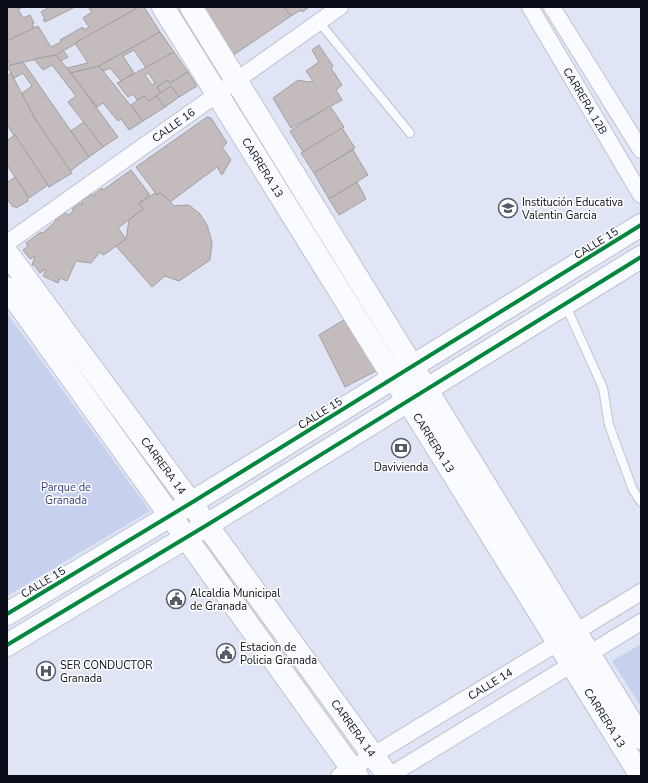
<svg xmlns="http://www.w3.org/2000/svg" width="648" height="783" font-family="'Nunito Sans',sans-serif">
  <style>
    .green { fill: #c7d0ed }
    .building { fill: #c4bcbc; stroke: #a19ea2; fill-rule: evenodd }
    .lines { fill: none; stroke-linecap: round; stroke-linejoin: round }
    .lane-casing { stroke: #bfc2d0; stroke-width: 10 }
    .street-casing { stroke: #bfc2d0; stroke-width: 18 }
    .secondary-casing { stroke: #bfc2d0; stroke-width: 24 }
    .lane { stroke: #fafbfe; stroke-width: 8 }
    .street { stroke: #fafbfe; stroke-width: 16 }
    .secondary { stroke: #fafbfe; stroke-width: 22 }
    .cycleway-casing { stroke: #fff; stroke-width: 6 }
    .cycleway { stroke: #00873e; stroke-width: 4 }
    .labels { text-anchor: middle; stroke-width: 3; stroke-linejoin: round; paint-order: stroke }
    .street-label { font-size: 11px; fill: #0b0e18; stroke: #fff }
    .poi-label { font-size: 11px; fill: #0b0e18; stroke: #fff; text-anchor: start }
    .park-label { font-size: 11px; fill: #343f85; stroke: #fff }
  </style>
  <rect width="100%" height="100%" fill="#e0e5f6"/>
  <g class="green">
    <polygon points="7,313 150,511 7,596"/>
    <polygon points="641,644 641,707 612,661"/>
  </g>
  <g class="building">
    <polygon points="7,7 23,7 18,9 23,18 30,15 34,23 32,23 34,28 7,41"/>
    <polygon points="47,7 75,7 45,22 43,20 45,19 41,12 48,8"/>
    <polygon points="88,7 139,7 56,55 10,65 7,58 7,41 38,26 51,47 61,42 60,40 83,27 84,30 89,27 83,18 92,12"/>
    <polygon points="139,7 144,7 160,32 99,66 71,73 67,68 88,63 75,43"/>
    <polygon points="202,7 284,7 291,16 232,56 217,31 219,30 209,15 207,16"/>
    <polygon points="284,7 308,7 308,8 302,12 301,10 291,16"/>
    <polygon points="160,32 174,52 146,68 134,50 123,56 134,73 121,81 110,68 104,71 99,66"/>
    <polygon points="319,45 333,66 331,68 342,85 336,90 342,100 291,128 273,98 298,80 308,82 313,81 306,71 319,62 312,50"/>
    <polygon points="63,50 68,57 61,61 56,55"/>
    <path d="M174,52L188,72L170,83L168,80L157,87L161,93L149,101L144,96L137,100L133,94L128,97L117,83ZM148,73L155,83L152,85L145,75Z"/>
    <polygon points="56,55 71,73 118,137 103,147 68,102 76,96 52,65 43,70 34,59"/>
    <polygon points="23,62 89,157 70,171 35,119 24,98 22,93 32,86 23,73 14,78 7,66"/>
    <polygon points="99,66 143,121 129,130 121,119 118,121 103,103 97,107 71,73"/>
    <polygon points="188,72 197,86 179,97 171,86 161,93 157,87 168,80 170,83"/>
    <polygon points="11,73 35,119 72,173 49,187 7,125 7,76"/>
    <polygon points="171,86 179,97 165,107 156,96"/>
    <polygon points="144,96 149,101 156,96 165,107 143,121 131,105"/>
    <polygon points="330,106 344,127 303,152 290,131"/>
    <polygon points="207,117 211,118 227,143 222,147 231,160 229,163 222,175 217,167 170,202 166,197 160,193 157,195 136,167"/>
    <polygon points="84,122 103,147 89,157 71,131"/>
    <polygon points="342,128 355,148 314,173 301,153"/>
    <polygon points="15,135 48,185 29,198 7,165 7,139 8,140"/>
    <polygon points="353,150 368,175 329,199 314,173"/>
    <polygon points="131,170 150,195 139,203 143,209 118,228 126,239 105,254 103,255 100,252 91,263 76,261 67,281 60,278 58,283 43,276 46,270 44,270 40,273 34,265 32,265 35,256 30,259 23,250 28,246 26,243 41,232 43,233 45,231 56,221 55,220 65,212 68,215 74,211 72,209 80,203 82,205 83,205 81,201 92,194 94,197 95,196 94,194 102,188 103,190"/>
    <polygon points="15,177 29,198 27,199 28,201 16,208 15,206 13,207 7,199 7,180 8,182"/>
    <polygon points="357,182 366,199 339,215 329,199"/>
    <polygon points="155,193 157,195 160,193 166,197 174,206 189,205 200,214 207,225 212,242 210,260 179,281 165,276 152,287 116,246 126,239 129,220 143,209 139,204"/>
    <polygon points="347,318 376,371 345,387 319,335"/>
  </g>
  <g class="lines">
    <defs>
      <g id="lane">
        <polyline points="319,22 410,133"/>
        <polyline points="565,304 603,388 609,425 633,490 641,502"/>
      </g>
      <g id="street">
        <path id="s1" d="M530,7L641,195"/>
        <polyline points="552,7 641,150"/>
        <path id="s2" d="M7,243L340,7"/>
        <path id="s3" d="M339,776L641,592"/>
        <polyline points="389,776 641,622"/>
      </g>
      <g id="secondary">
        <path id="s4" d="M163,7L641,776"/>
        <polyline points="191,7 641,738"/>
        <path id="s5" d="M7,253L191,503L388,776"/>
        <polyline points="7,288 357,776"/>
        <polyline points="7,614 191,503 641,225"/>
        <polyline points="7,645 207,525 641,257"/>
      </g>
    </defs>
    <use href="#lane" class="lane-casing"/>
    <use href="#street" class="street-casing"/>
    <use href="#secondary" class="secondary-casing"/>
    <use href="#lane" class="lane"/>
    <use href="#street" class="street"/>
    <use href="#secondary" class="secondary"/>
    <defs>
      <g id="cycleway">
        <polyline points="7,614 191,503 641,225"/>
        <polyline points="7,645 207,525 641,257"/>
      </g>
    </defs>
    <use href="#cycleway" class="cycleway-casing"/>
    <use href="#cycleway" class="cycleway"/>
  </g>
  <defs>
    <symbol id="school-ring" viewBox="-11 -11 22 22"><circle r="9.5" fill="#fff" stroke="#565966" stroke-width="1.5"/><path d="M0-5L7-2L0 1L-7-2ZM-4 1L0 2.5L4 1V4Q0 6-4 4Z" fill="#565966"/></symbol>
    <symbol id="bank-ring" viewBox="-11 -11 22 22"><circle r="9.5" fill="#fff" stroke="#565966" stroke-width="1.5"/><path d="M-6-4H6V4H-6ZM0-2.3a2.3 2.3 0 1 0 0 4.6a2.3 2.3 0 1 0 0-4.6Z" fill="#565966"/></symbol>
    <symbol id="civic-ring" viewBox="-11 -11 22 22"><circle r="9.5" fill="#fff" stroke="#565966" stroke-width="1.5"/><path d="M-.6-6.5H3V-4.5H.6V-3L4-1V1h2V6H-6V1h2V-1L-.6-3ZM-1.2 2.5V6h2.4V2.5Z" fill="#565966"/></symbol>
    <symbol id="hospital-ring" viewBox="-11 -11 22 22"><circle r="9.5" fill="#fff" stroke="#565966" stroke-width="1.5"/><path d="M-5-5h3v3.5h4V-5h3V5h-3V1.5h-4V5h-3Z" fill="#565966"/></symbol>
  </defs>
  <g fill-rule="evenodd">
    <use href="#school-ring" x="497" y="197" width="22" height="22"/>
    <use href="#bank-ring" x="390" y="437" width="22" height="22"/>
    <use href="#civic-ring" x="165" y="588" width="22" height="22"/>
    <use href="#civic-ring" x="215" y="642" width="22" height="22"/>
    <use href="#hospital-ring" x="35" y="660" width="22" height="22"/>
  </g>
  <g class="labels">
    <g class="street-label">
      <text dy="4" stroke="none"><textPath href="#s1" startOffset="109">CARRERA 12B</textPath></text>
      <text dy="4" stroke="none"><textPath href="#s2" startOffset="204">CALLE 16</textPath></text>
      <text dy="4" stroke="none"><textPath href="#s4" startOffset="189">CARRERA 13</textPath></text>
      <text transform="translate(596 243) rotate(-32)" y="4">CALLE 15</text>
      <text transform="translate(320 413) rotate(-32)" y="4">CALLE 15</text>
      <text dy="4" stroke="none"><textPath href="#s4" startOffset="513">CARRERA 13</textPath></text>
      <text dy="4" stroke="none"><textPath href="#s5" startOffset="264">CARRERA 14</textPath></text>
      <text transform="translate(43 582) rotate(-31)" y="4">CALLE 15</text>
      <text dy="4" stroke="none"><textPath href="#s3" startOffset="177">CALLE 14</textPath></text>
      <text dy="4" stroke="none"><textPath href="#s4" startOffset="837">CARRERA 13</textPath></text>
      <text dy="4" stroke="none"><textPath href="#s5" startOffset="588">CARRERA 14</textPath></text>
    </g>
    <g class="poi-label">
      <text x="522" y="206">Institución Educativa<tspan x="522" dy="13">Valentin Garcia</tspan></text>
      <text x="401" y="471" text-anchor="middle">Davivienda</text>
      <text x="190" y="597">Alcaldia Municipal<tspan x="190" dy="13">de Granada</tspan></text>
      <text x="240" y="651">Estacion de<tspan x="240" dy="13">Policia Granada</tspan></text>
      <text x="60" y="669">SER CONDUCTOR<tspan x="60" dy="13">Granada</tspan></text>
    </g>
    <g class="park-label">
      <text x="66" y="491">Parque de<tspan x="66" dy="13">Granada</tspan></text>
    </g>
  </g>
  <rect width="648" height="783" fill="none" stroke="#0b0e18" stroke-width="16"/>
</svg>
